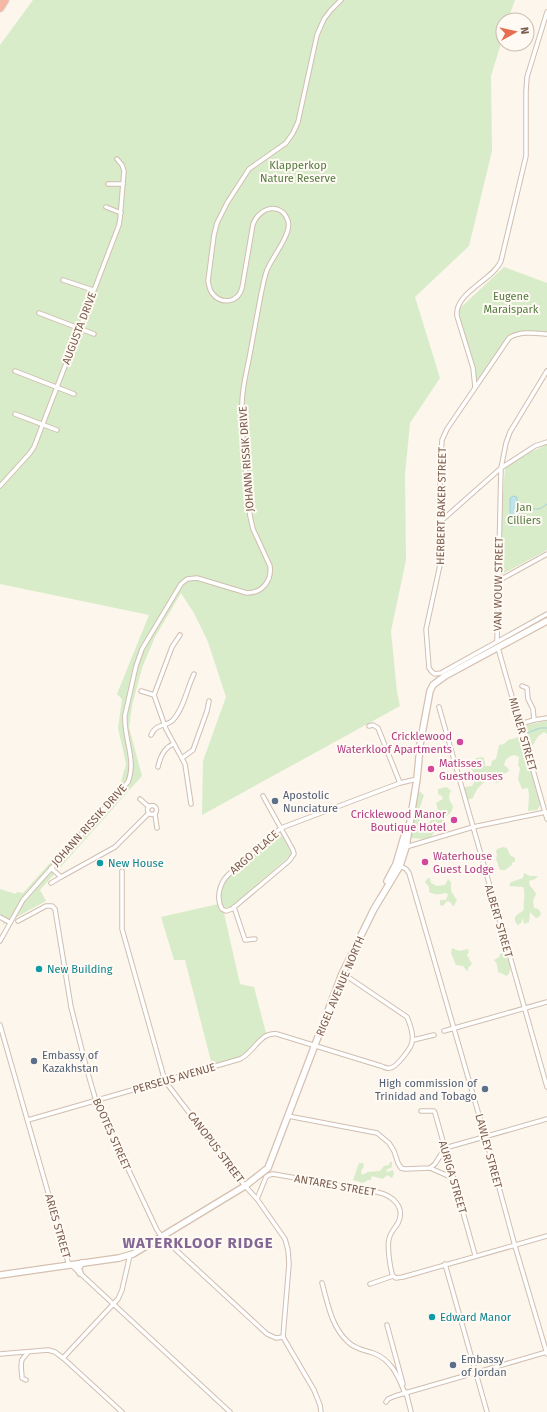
<svg xmlns="http://www.w3.org/2000/svg" width="547" height="1412" font-family="'Fira Sans',sans-serif">
  <style>
    .green { fill: #d8ecc9 }
    .water { fill: #bfe3e8; stroke: #a5d3da }
    .lines { fill: none; stroke-linecap: round; stroke-linejoin: round }
    .stream { stroke: #a5d3da; stroke-width: 1 }
    .street-casing { stroke: #d1beb0; stroke-width: 5.5 }
    .secondary-casing { stroke: #d6c0b0; stroke-width: 8 }
    .highway-casing { stroke: #dad1cd; stroke-width: 9 }
    .street { stroke: #fff; stroke-width: 3.5 }
    .secondary { stroke: #fff; stroke-width: 5.5 }
    .highway { stroke: #f7b7a3; stroke-width: 7 }
    .hotel-dot { fill: #d1479c; stroke: #fffaf3; stroke-width: 1.5 }
    .service-dot { fill: #5c6f8a; stroke: #fffaf3; stroke-width: 1.5 }
    .culture-dot { fill: #0f9aa8; stroke: #fffaf3; stroke-width: 1.5 }
    .labels { text-anchor: middle; stroke-width: 4; stroke-linejoin: round; paint-order: stroke }
    .park-label { font-size: 11px; fill: #537a41; stroke: #fffaf3 }
    .street-label { font-size: 11px; fill: #7a5c4d; stroke: #fffaf3 }
    .hotel-label { font-size: 11px; fill: #b23c85; stroke: #fffaf3; text-anchor: end }
    .service-label { font-size: 11px; fill: #4e5e75; stroke: #fffaf3; text-anchor: start }
    .culture-label { font-size: 11px; fill: #0d838f; stroke: #fffaf3; text-anchor: start }
    .district-label { font-size: 15px; font-weight: bold; letter-spacing: 1px; fill: #846695; stroke: #fffaf3 }
  </style>
  <rect width="100%" height="100%" fill="#fdf6ec"/>
  <g class="green">
    <polygon points="33,0 515,0 508,20 503,20 503,37 491,76 492,151 469,246 415,297 440,378 410,423 405,475 406,560 391,631 397,692 400,706 202,815 203,761 226,697 208,642 194,613 181,593 155,637 142,668 132,706 129,727 142,776 40,890 46,901 2,925 6,918 0,915 0,889 16,894 17,892 23,893 120,785 126,764 118,728 122,699 117,694 149,615 0,584 0,45"/>
    <polygon points="504,267 547,283 547,334 518,333 494,358 477,383 457,311"/>
    <polygon points="547,445 547,550 501,575 501,521 505,468 528,453"/>
    <path d="M547,721V734L544,732C535,737 536,742 531,747L526,725Z"/>
    <path d="M519,737H521L523,740L541,804L537,810L528,811L529,796L528,788L522,789L518,779L520,768L518,765L519,757L515,755C509,756 505,759 504,765L508,768L509,771L502,775L500,782L496,783L492,778C483,782 476,788 473,798L467,800L464,791L465,787L472,786C476,780 475,773 471,768L472,764L476,758L483,757L485,762V766H491L492,761L496,759L499,745L504,744L508,740Z"/>
    <path d="M446,787L449,789L451,791C447,797 450,801 453,806C452,813 450,814 444,817V822L440,824L431,837L425,839L410,838L417,791H419L424,795L419,810L420,815L419,820L424,823H429L433,818L429,813L430,811L438,810L436,803L443,799L442,796L439,795L438,793V789Z"/>
    <path d="M280,831L292,851L291,855L230,908C218,909 220,892 223,884C224,881 227,878 229,876Z"/>
    <polygon points="503,847 507,848 510,855 515,858 515,861 512,863 512,865 505,870 501,870 499,869 498,864 496,859 497,855 496,851 497,849"/>
    <path d="M524,873L530,876H538L535,879L529,881L530,886L533,889L536,894L533,901L534,908L538,909L541,913L539,917L536,918L530,912L529,922L524,924L523,919H522V922L518,925C511,918 517,914 523,911L524,908C523,902 526,893 523,887L509,886L511,882L523,878Z"/>
    <path d="M428,878H430L431,883L437,886L445,885L448,879L451,882C452,886 449,891 454,895L455,898L457,899L454,906H453L450,902L447,901L443,906L440,905V900H445L447,898L448,894L445,893C440,895 434,895 429,892V887L425,882Z"/>
    <polygon points="218,904 219,909 224,913 240,984 254,987 266,1033 243,1056 212,1065 185,960 174,960 161,917"/>
    <polygon points="452,948 459,951 468,949 469,952 467,955 472,964 468,968 468,971 467,971 463,966 456,965 451,953"/>
    <path d="M502,953L505,957L507,958C510,965 513,969 507,976L498,972L497,964L494,960L499,957L500,954Z"/>
    <polygon points="390,1162 392,1162 392,1167 386,1170 387,1172 393,1170 394,1174 392,1178 387,1175 383,1179 372,1176 371,1180 368,1180 363,1183 353,1180 359,1163 363,1163 364,1166 361,1171 362,1175 368,1172 380,1171 384,1166 389,1165"/>
  </g>
  <path class="water" d="M513,496L517,497C517,506 520,517 518,525L510,526V498Z"/>
  <g class="lines">
    <g class="stream">
      <path d="M520,515L527,509C538,508 537,512 547,504"/>
      <polyline points="527,733 540,728 547,728"/>
    </g>
    <defs>
      <g id="street">
        <polyline points="108,184 123,184"/>
        <polyline points="106,207 121,213"/>
        <polyline points="63,280 93,290"/>
        <polyline points="39,313 94,334"/>
        <path d="M547,334C534,333 520,331 509,338L447,429L442,440L440,472V565L426,629L429,668L432,672L435,674L441,673L547,614"/>
        <polyline points="15,371 74,394"/>
        <path d="M475,387L473,368L457,316C454,293 493,280 501,261L526,156V91L527,77L547,12"/>
        <polyline points="15,414 57,430"/>
        <polyline points="0,486 30,453 34,447 119,225 120,219 124,171 122,165 117,159"/>
        <polyline points="440,522 501,468 535,446 547,442"/>
        <polyline points="498,581 547,554"/>
        <polyline points="497,641 501,468 506,443 510,432 547,371"/>
        <polyline points="498,648 547,819"/>
        <polyline points="522,686 527,688 528,699 533,709 534,720"/>
        <polyline points="141,691 154,695"/>
        <polyline points="154,695 166,729 185,764 191,804"/>
        <polyline points="154,695 172,647 180,635"/>
        <polyline points="439,707 547,1087"/>
        <polyline points="520,724 534,720 547,718"/>
        <polyline points="369,726 373,725 378,728 400,783"/>
        <path d="M151,735C156,723 166,727 173,720C184,708 187,688 194,674"/>
        <polyline points="182,758 193,750 207,711 209,701"/>
        <path d="M158,767C160,757 164,748 173,744"/>
        <path d="M263,796L293,850L294,854L289,861L232,909L226,911L222,909C216,898 219,884 228,875L281,828L400,783L417,779"/>
        <polyline points="140,799 149,807"/>
        <circle cx="152" cy="810" r="4.5"/>
        <polyline points="155,814 157,828"/>
        <polyline points="406,847 473,827 546,812"/>
        <polyline points="400,866 406,869 409,873 485,1136 515,1246 547,1354"/>
        <polyline points="51,868 61,877 115,847 149,813"/>
        <polyline points="122,871 122,929 165,1081 245,1186 257,1199 285,1239 288,1250 289,1264 283,1337 314,1390 320,1405 321,1412"/>
        <polyline points="51,883 61,877"/>
        <polyline points="234,907 245,940 255,939"/>
        <polyline points="0,917 9,922"/>
        <polyline points="18,921 46,906 52,906 55,909 71,1007 87,1070 96,1101 157,1230 162,1237 267,1334 276,1338 283,1337"/>
        <path d="M0,941L23,900L128,782C137,760 123,737 125,715L136,666L142,649L181,584L187,579L197,578L247,593C262,593 272,581 270,566L253,529L250,516C247,479 241,441 242,404C242,389 246,374 249,359C253,337 257,316 261,294C263,286 264,278 267,270C272,257 292,234 288,221C282,202 260,206 253,224L242,288C238,303 221,305 212,293C209,289 209,285 208,281L214,235L217,223L227,203L249,169L286,143L293,133L298,122L317,35L324,19L331,10L341,0"/>
        <polyline points="0,1025 68,1262 230,1412"/>
        <polyline points="444,1031 547,1002"/>
        <polyline points="413,1040 434,1035"/>
        <polyline points="421,1111 434,1111 435,1113 475,1255"/>
        <polyline points="288,1116 377,1133 389,1143 394,1151 398,1163 401,1168 405,1169 430,1168 435,1164 445,1148 547,1119"/>
        <path d="M28,1120L240,1059C255,1052 259,1032 277,1034L381,1066C384,1067 387,1069 390,1068C396,1068 412,1047 412,1042C414,1034 410,1024 407,1017L342,973"/>
        <polyline points="430,1168 446,1175 453,1177"/>
        <path d="M257,1199L266,1177L269,1175L273,1174L377,1192C392,1195 406,1207 398,1223C395,1228 390,1233 389,1239C387,1246 390,1269 393,1276"/>
        <polyline points="445,1264 487,1412"/>
        <polyline points="393,1276 396,1278 403,1277 547,1236"/>
        <path d="M322,1283C328,1304 331,1326 348,1342C355,1349 364,1350 373,1353C391,1359 399,1377 405,1394"/>
        <polyline points="370,1284 393,1276"/>
        <polyline points="387,1325 403,1384"/>
        <polyline points="0,1354 48,1350 55,1352 63,1358 122,1412"/>
        <polyline points="63,1358 118,1299 122,1290 130,1255"/>
        <path d="M26,1380L22,1378C22,1373 20,1365 22,1360C23,1357 27,1355 28,1352"/>
        <polyline points="406,1392 411,1412"/>
        <polyline points="386,1402 388,1399 395,1396 547,1352"/>
      </g>
      <g id="secondary">
        <polyline points="419,750 430,691 433,685 445,676 547,621"/>
        <polyline points="387,881 396,864 405,833"/>
        <polyline points="80,1273 78,1268 82,1263"/>
        <polyline points="0,1275 119,1258 133,1254 245,1186 268,1168 342,974 374,909 400,866 406,847 417,779 420,747"/>
      </g>
      <polyline id="highway" points="0,8 5,0"/>
    </defs>
    <use href="#street" class="street-casing"/>
    <use href="#secondary" class="secondary-casing"/>
    <use href="#highway" class="highway-casing"/>
    <use href="#street" class="street"/>
    <use href="#secondary" class="secondary"/>
    <use href="#highway" class="highway"/>
  </g>
  <g class="hotel-dot">
    <circle cx="460" cy="742" r="4"/>
    <circle cx="431" cy="769" r="4"/>
    <circle cx="454" cy="820" r="4"/>
    <circle cx="425" cy="862" r="4"/>
  </g>
  <g class="service-dot">
    <circle cx="275" cy="801" r="4"/>
    <circle cx="34" cy="1061" r="4"/>
    <circle cx="485" cy="1089" r="4"/>
    <circle cx="453" cy="1365" r="4"/>
  </g>
  <g class="culture-dot">
    <circle cx="100" cy="863" r="4"/>
    <circle cx="39" cy="969" r="4"/>
    <circle cx="432" cy="1317" r="4"/>
  </g>
  <g class="labels">
    <g class="park-label">
      <text x="298" y="169">Klapperkop<tspan x="298" dy="13">Nature Reserve</tspan></text>
      <text x="511" y="300">Eugene<tspan x="511" dy="13">Maraispark</tspan></text>
      <text x="524" y="511">Jan<tspan x="524" dy="13">Cilliers</tspan></text>
    </g>
    <g class="street-label">
      <text transform="translate(79 328) rotate(-69)" y="4">AUGUSTA DRIVE</text>
      <text transform="translate(246 459) rotate(-94)" y="4">JOHANN RISSIK DRIVE</text>
      <text transform="translate(441 506) rotate(-89)" y="4">HERBERT BAKER STREET</text>
      <text transform="translate(498 584) rotate(-89)" y="4">VAN WOUW STREET</text>
      <text transform="translate(523 734) rotate(74)" y="4">MILNER STREET</text>
      <text transform="translate(89 825) rotate(-48)" y="4">JOHANN RISSIK DRIVE</text>
      <text transform="translate(254 852) rotate(-41)" y="4">ARGO PLACE</text>
      <text transform="translate(499 921) rotate(74)" y="4">ALBERT STREET</text>
      <text transform="translate(340 986) rotate(-67)" y="4">RIGEL AVENUE NORTH</text>
      <text transform="translate(174 1078) rotate(-16)" y="4">PERSEUS AVENUE</text>
      <text transform="translate(112 1134) rotate(66)" y="4">BOOTES STREET</text>
      <text transform="translate(216 1147) rotate(53)" y="4">CANOPUS STREET</text>
      <text transform="translate(489 1151) rotate(75)" y="4">LAWLEY STREET</text>
      <text transform="translate(453 1177) rotate(74)" y="4">AURIGA STREET</text>
      <text transform="translate(335 1185) rotate(10)" y="4">ANTARES STREET</text>
      <text transform="translate(58 1226) rotate(74)" y="4">ARIES STREET</text>
    </g>
    <g class="hotel-label">
      <text x="452" y="740">Cricklewood<tspan x="452" dy="13">Waterkloof Apartments</tspan></text>
      <text x="439" y="767" text-anchor="start">Matisses<tspan x="439" dy="13">Guesthouses</tspan></text>
      <text x="446" y="818">Cricklewood Manor<tspan x="446" dy="13">Boutique Hotel</tspan></text>
      <text x="433" y="860" text-anchor="start">Waterhouse<tspan x="433" dy="13">Guest Lodge</tspan></text>
    </g>
    <g class="service-label">
      <text x="283" y="799">Apostolic<tspan x="283" dy="13">Nunciature</tspan></text>
      <text x="42" y="1059">Embassy of<tspan x="42" dy="13">Kazakhstan</tspan></text>
      <text x="477" y="1087" text-anchor="end">High commission of<tspan x="477" dy="13">Trinidad and Tobago</tspan></text>
      <text x="461" y="1363">Embassy<tspan x="461" dy="13">of Jordan</tspan></text>
    </g>
    <g class="culture-label">
      <text x="108" y="867">New House</text>
      <text x="47" y="973">New Building</text>
      <text x="440" y="1321">Edward Manor</text>
    </g>
    <g class="district-label">
      <text x="198" y="1248">WATERKLOOF RIDGE</text>
    </g>
  </g>
  <g transform="translate(515 32) rotate(82)"><circle r="19" fill="#fffaf3" stroke="#cabbb1"/>
  <path d="M0-3L7 15L0 10L-7 15Z" fill="#e76f51"/>
  <text y="-6" font-size="11" font-weight="bold" text-anchor="middle" fill="#7a5c4d">N</text>
  </g>
</svg>
